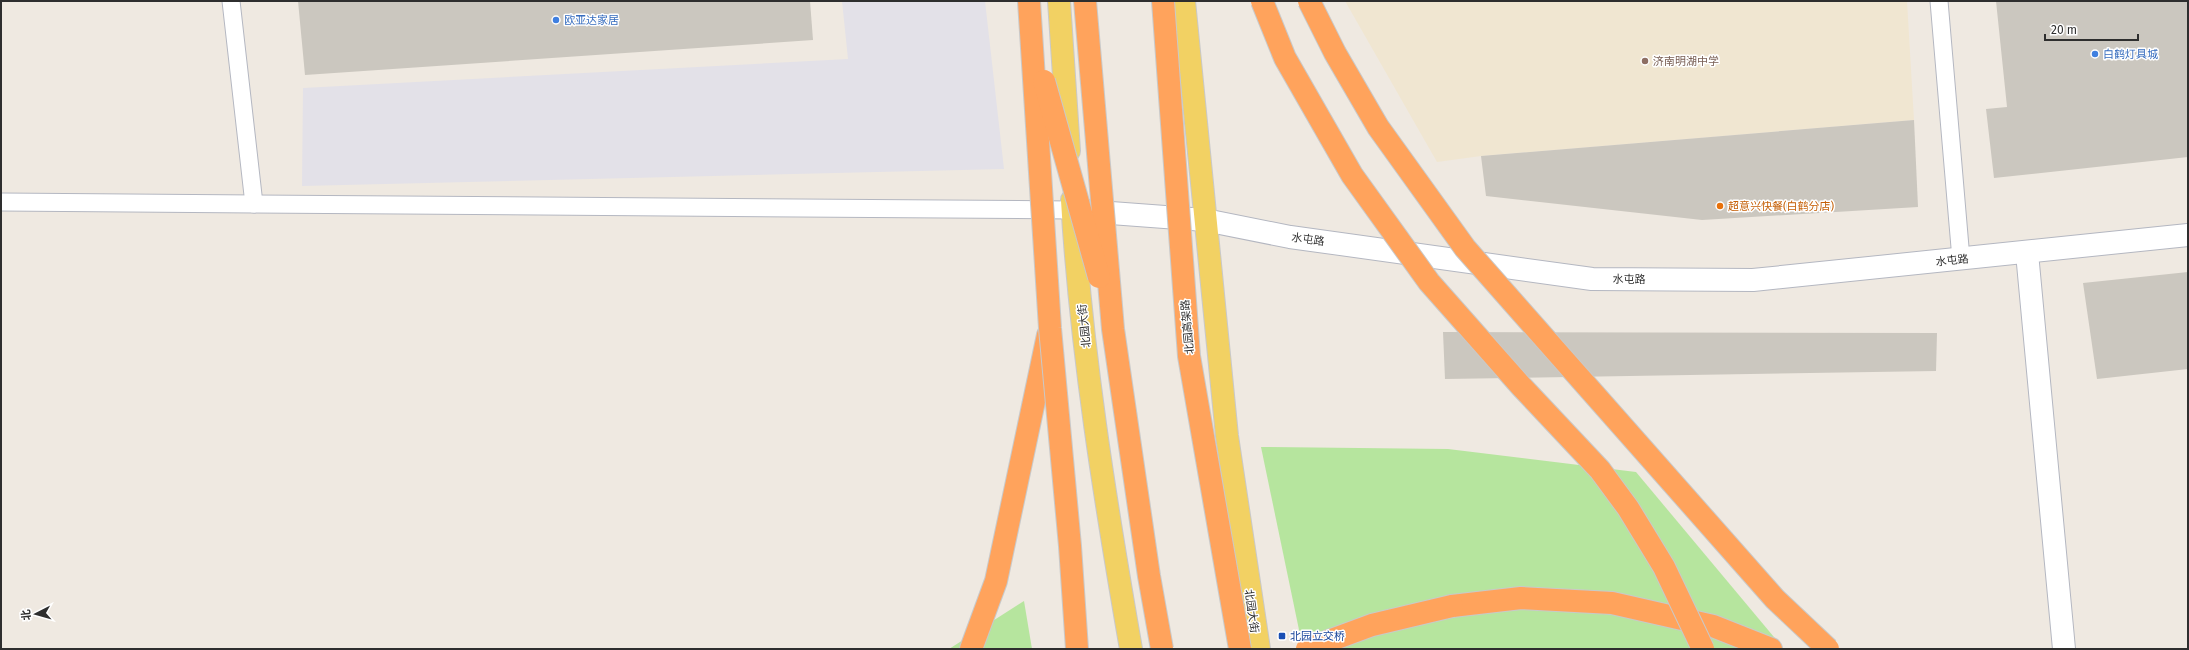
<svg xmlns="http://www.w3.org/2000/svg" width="2189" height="650" font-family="'Fira Sans','Noto Sans SC',sans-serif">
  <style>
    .industrial { fill: #e3e1e8 }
    .education { fill: #f0e6d1 }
    .green { fill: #b6e59e }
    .building { fill: #cbc7bf }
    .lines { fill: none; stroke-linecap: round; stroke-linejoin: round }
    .lane-casing { stroke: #b4b7c1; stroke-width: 19 }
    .street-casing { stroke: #b4b7c1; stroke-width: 24 }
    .secondary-casing { stroke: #b4b7c1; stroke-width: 24 }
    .primary-casing { stroke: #c9c9c9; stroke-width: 24 }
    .highway-casing { stroke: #c9c9c9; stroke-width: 24 }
    .lane { stroke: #fff; stroke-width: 17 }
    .street { stroke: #fff; stroke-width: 22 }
    .secondary { stroke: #fff; stroke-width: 22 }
    .primary { stroke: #f2d163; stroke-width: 22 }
    .highway { stroke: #ffa35c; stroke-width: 22 }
    .highway-bridge-casing { stroke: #c9c9c9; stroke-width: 24; stroke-linecap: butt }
    .highway-bridge { stroke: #ffa35c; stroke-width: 22 }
    .shop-dot { fill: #3f7fe0; stroke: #fff; stroke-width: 1.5 }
    .education-dot { fill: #8d6e63; stroke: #fff; stroke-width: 1.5 }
    .food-dot { fill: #e8710a; stroke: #fff; stroke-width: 1.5 }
    .transit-dot { fill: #1a4fb4; stroke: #fff; stroke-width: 1.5 }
    .labels { text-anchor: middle; stroke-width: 3; stroke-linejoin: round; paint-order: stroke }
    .shop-label { font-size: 11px; fill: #366cbe; stroke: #fff; text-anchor: start }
    .education-label { font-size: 11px; fill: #785e54; stroke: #fff; text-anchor: start }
    .food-label { font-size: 11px; fill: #c56008; stroke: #fff; text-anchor: start }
    .street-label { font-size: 11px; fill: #2e2e2e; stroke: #fff }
    .transit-label { font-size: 11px; fill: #164399; stroke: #fff; text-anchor: start }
  </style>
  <rect width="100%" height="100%" fill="#efe9e1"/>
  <polygon class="industrial" points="842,1 985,1 1004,169 302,186 303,88 848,59"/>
  <polygon class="education" points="1345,1 1907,1 1914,120 1481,156 1437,162"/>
  <g class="green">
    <polygon points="1261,447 1448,449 1636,472 1784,649 1303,649"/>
    <polygon points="1024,601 1032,649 949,649"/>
  </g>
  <g class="building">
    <polygon points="298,1 810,1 813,40 305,75"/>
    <polygon points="1996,1 2188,1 2188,157 1994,178 1986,109 2007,107"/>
    <polygon points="1914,120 1918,207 1702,220 1486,196 1481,156"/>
    <polygon points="2188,272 2188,369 2097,379 2083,283"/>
    <polygon points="1443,332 1937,333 1936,371 1445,379"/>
  </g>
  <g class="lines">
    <defs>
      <g id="lane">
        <polyline points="231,1 254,204"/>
        <polyline points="1939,1 1961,259"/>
        <polyline points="1,202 1072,210"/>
      </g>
      <polyline id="street" points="2027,253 2064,649"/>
      <polyline id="secondary" points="1084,211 1205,220 1290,237 1592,279 1753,280 2188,235"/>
      <g id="primary">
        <polyline points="1059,1 1069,151"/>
        <polyline points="1184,1 1227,436 1259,649"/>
        <path d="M1072,200C1081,351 1105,500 1131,649"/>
      </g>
      <g id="highway">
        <polyline points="1452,606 1521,598 1612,603 1713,626 1771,649"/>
        <polyline points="971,649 996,581 1048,335"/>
      </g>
    </defs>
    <use href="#lane" class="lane-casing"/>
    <use href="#street" class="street-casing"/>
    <use href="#secondary" class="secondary-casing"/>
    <use href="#primary" class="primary-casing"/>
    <use href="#highway" class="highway-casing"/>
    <use href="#lane" class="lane"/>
    <use href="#street" class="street"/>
    <use href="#secondary" class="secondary"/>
    <use href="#primary" class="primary"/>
    <use href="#highway" class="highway"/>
    <defs>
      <g id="highway-bridge">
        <polyline points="1029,1 1050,328 1070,546 1077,649"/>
        <polyline points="1085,1 1113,329 1149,576 1162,649"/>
        <polyline points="1163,1 1189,356 1240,649"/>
        <polyline points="1262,1 1285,58 1352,175 1429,282 1521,386 1600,470 1628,508 1664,567 1703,649"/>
        <polyline points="1309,1 1335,53 1378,127 1465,248 1775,599 1828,649"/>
        <polyline points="1044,81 1099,277"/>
        <polyline points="1307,649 1372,625 1452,606"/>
      </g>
    </defs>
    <use href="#highway-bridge" class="highway-bridge-casing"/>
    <use href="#highway-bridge" class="highway-bridge"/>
  </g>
  <g class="shop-dot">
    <circle cx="556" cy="20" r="4"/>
    <circle cx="2095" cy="54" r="4"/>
  </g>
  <circle class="education-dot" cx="1645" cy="61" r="4"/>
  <circle class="food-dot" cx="1720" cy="206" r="4"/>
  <rect class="transit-dot" x="1278" y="632" width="8" height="8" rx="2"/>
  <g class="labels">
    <g class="shop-label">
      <text x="564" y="24">欧亚达家居</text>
      <text x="2103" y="58">白鹤灯具城</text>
    </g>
    <g class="education-label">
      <text x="1653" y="65">济南明湖中学</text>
    </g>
    <g class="food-label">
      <text x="1728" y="210">超意兴快餐(白鹤分店)</text>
    </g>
    <g class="street-label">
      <text transform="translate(1308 239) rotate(8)" y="4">水屯路</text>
      <text transform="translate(1952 260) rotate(-6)" y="4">水屯路</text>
      <text transform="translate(1629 279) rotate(1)" y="4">水屯路</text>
      <text transform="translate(1084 326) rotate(-96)" y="4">北园大街</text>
      <text transform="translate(1187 327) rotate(-95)" y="4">北园高架路</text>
      <text transform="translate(1252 611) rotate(82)" y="4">北园大街</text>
    </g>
    <g class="transit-label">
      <text x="1290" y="640">北园立交桥</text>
    </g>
  </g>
  <rect width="2189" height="650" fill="none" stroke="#2e2e2e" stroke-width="4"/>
  <g transform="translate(36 614) rotate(264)" stroke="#ffffff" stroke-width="3" paint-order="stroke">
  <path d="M0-3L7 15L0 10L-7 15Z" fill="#2e2e2e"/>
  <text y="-6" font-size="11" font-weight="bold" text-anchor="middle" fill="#2e2e2e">北</text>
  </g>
  <path d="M2045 34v6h93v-6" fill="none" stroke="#2e2e2e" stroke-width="2"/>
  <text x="2051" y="34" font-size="12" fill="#2e2e2e" stroke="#ffffff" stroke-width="3" paint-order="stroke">20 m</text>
</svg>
